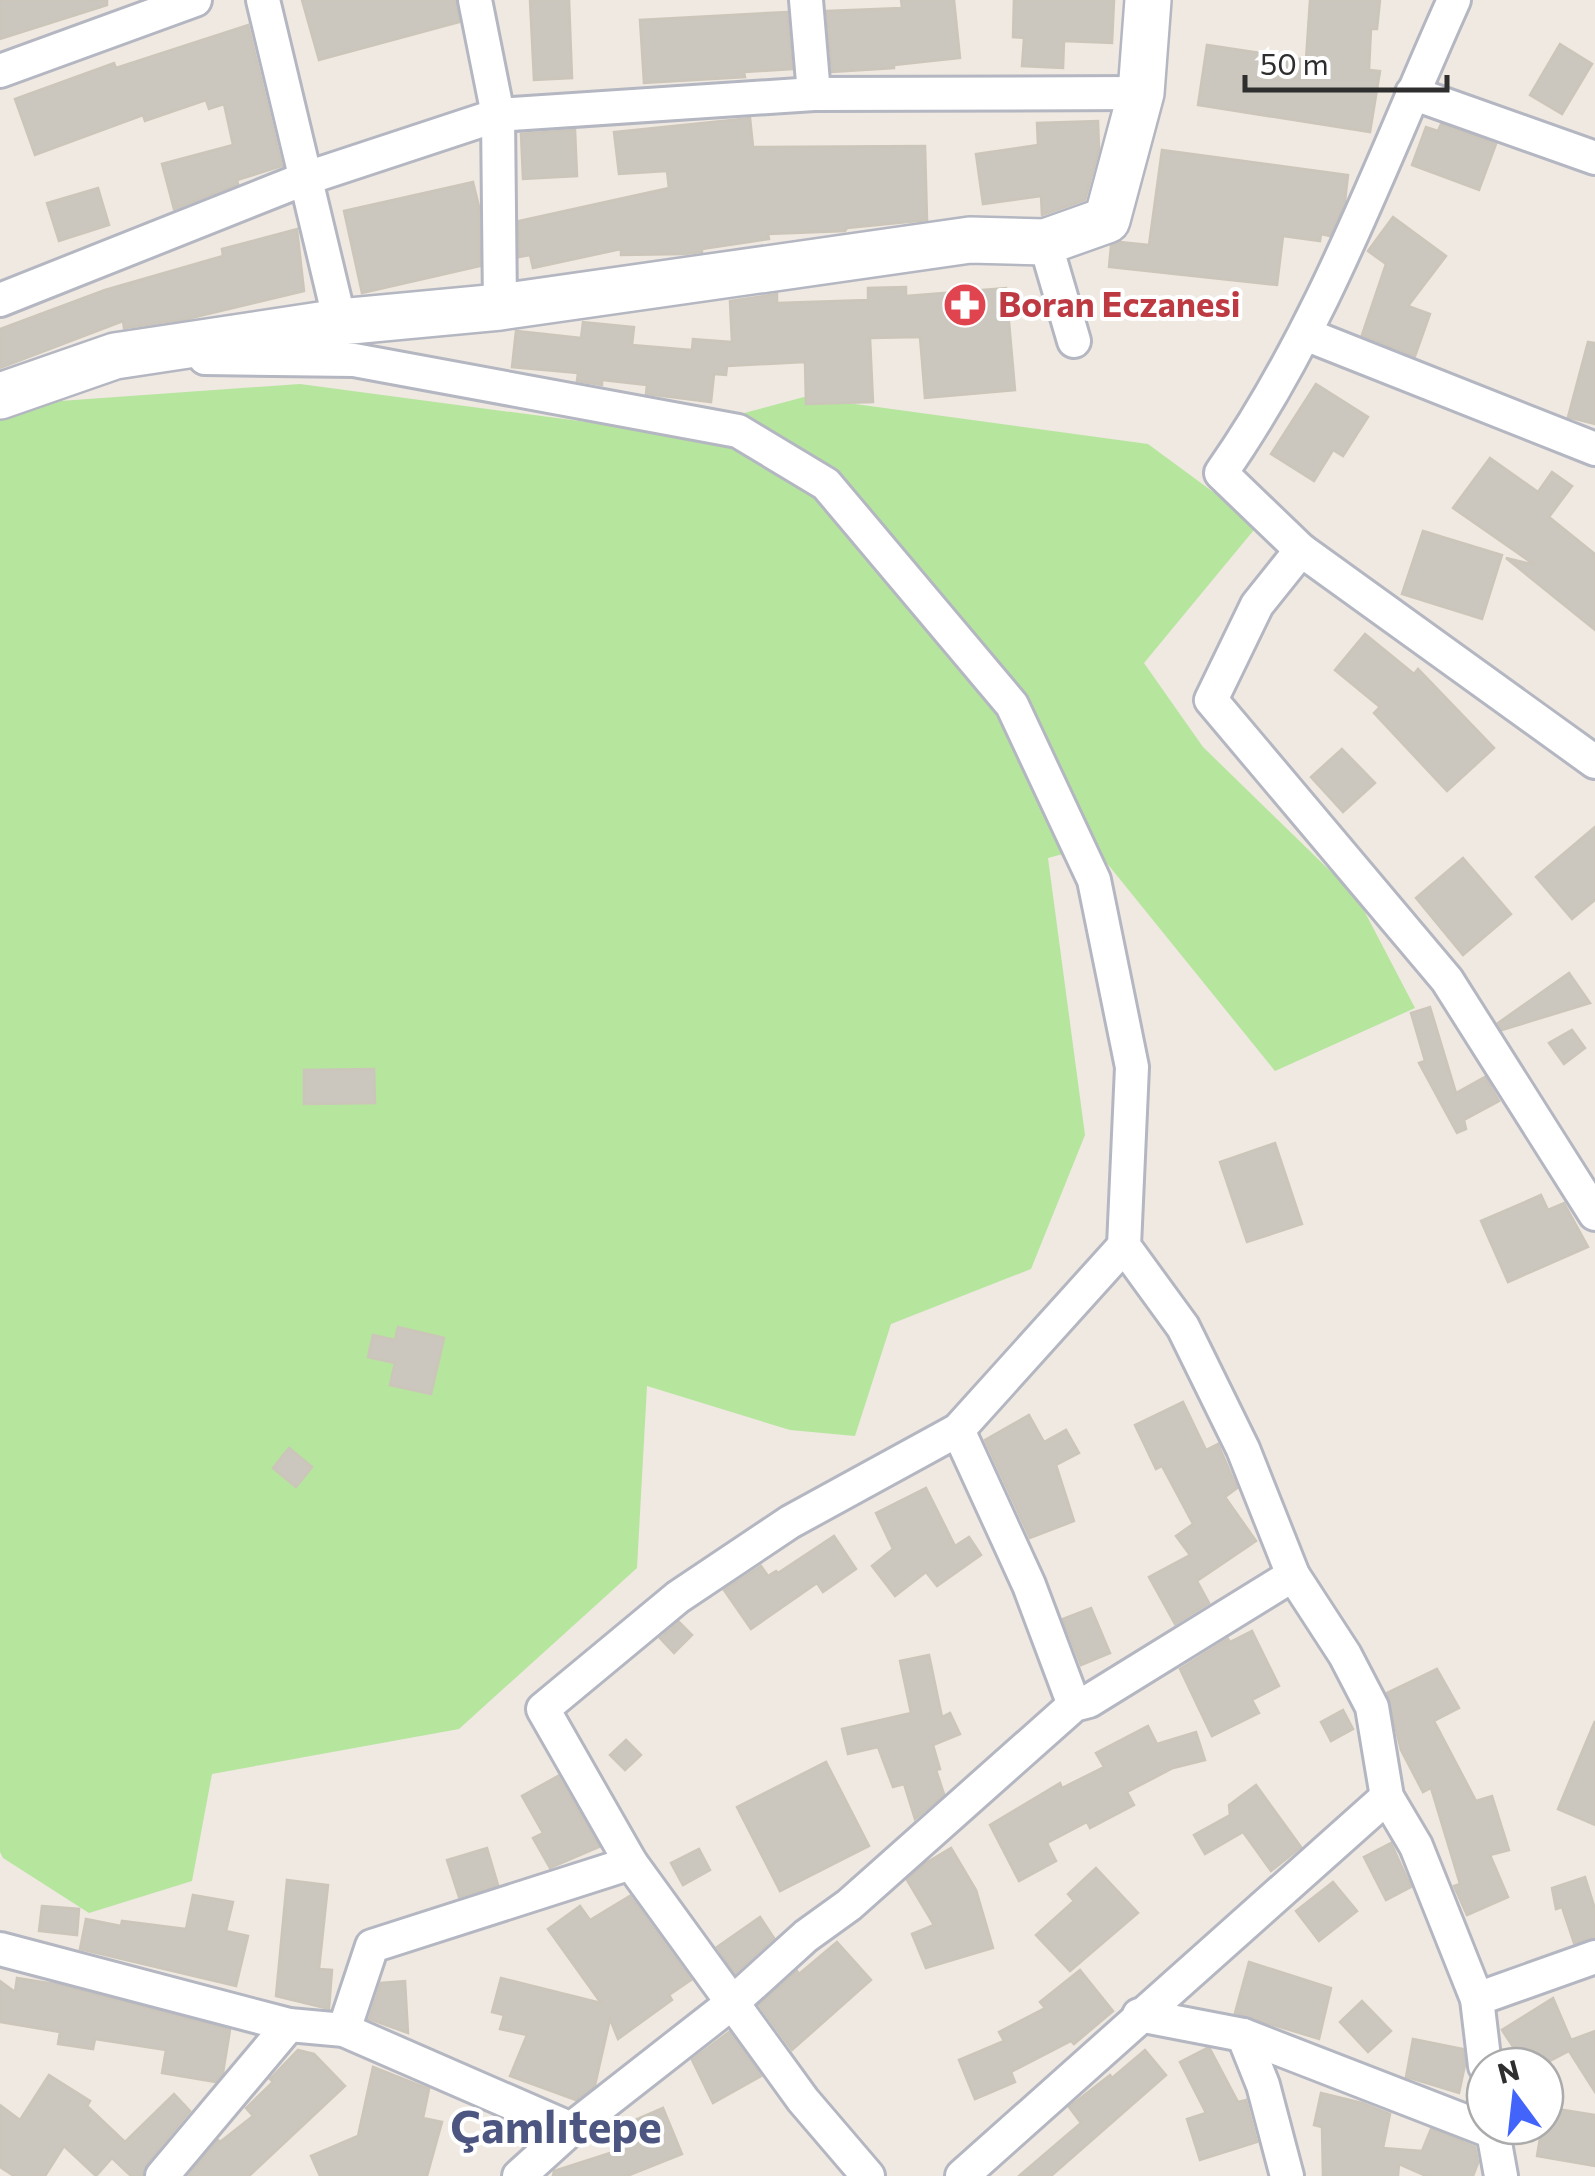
<svg xmlns="http://www.w3.org/2000/svg" width="1595" height="2176" font-family="Commissioner,sans-serif">
  <style>
    .green { fill: #b6e59e }
    .building { fill: #cbc7bf; stroke: #cbc5ba; stroke-width: 2.5 }
    .lines { fill: none; stroke-linecap: round; stroke-linejoin: round }
    .street-casing { stroke: #b4b7c1; stroke-width: 38 }
    .secondary-casing { stroke: #b4b7c1; stroke-width: 50 }
    .street { stroke: #fff; stroke-width: 32 }
    .secondary { stroke: #fff; stroke-width: 45 }
    .labels { text-anchor: middle; stroke-width: 8; stroke-linejoin: round; paint-order: stroke }
    .health-label { font-size: 35px; font-weight: bold; fill: #be3a42; stroke: #fff; text-anchor: start }
    .district-label { font-size: 45px; font-weight: bold; fill: #4d5680; stroke: #fff }
  </style>
  <rect width="100%" height="100%" fill="#efe9e1"/>
  <polygon class="green" points="300,384 669,433 804,397 1148,444 1258,525 1144,663 1203,747 1357,897 1415,1008 1275,1071 1093,846 1048,858 1085,1135 1031,1269 891,1324 855,1436 790,1430 647,1386 637,1568 459,1729 212,1774 192,1881 89,1913 3,1858 0,1852 0,408 4,405"/>
  <g class="building">
    <polygon points="0,0 107,0 107,5 0,39"/>
    <polygon points="302,0 456,0 459,22 319,60"/>
    <polygon points="530,0 569,0 572,78 534,80"/>
    <polygon points="901,0 954,0 960,58 894,65 894,68 832,72 827,11 902,8"/>
    <polygon points="1014,0 1114,0 1112,43 1064,41 1063,68 1022,66 1024,38 1013,37"/>
    <polygon points="1310,0 1380,0 1377,29 1371,29 1369,70 1380,71 1370,132 1198,105 1207,45 1306,60"/>
    <polygon points="787,12 792,69 744,72 745,77 644,83 640,20"/>
    <polygon points="248,25 282,166 237,180 238,184 174,209 162,164 233,145 224,104 209,109 206,100 145,121 143,115 35,155 15,99 114,63 116,68"/>
    <polygon points="1560,44 1592,64 1562,114 1530,95"/>
    <polygon points="750,118 753,147 925,146 927,220 847,228 845,231 768,234 769,239 702,249 702,252 685,254 621,255 621,249 533,268 530,255 519,257 519,221 669,188 667,171 619,174 614,132"/>
    <polygon points="1098,121 1099,149 1085,200 1042,215 1041,196 983,204 976,154 1038,145 1037,123"/>
    <polygon points="1441,124 1496,144 1479,190 1412,165 1426,127 1438,131"/>
    <polygon points="575,130 577,176 523,179 521,134"/>
    <polygon points="1162,150 1348,175 1345,201 1330,236 1321,234 1320,241 1283,236 1277,285 1109,267 1111,246 1120,242 1149,245"/>
    <polygon points="473,182 479,207 480,266 362,293 344,211"/>
    <polygon points="98,188 109,225 59,241 47,203"/>
    <polygon points="1393,217 1446,256 1408,306 1430,314 1415,356 1362,335 1386,264 1368,251"/>
    <polygon points="297,229 304,291 187,319 124,328 123,321 0,368 0,329 105,290 223,256 222,249"/>
    <polygon points="906,287 906,296 1006,288 1015,390 925,398 920,337 870,338 873,402 806,404 805,362 727,366 726,375 714,374 711,402 646,394 647,385 602,380 602,385 577,381 578,373 512,367 516,331 581,338 583,322 634,327 632,345 692,350 693,339 732,342 730,301 777,294 777,303 868,300 868,288"/>
    <polygon points="1588,342 1595,343 1595,424 1568,417"/>
    <polygon points="1316,384 1368,417 1343,456 1333,450 1314,481 1271,454"/>
    <polygon points="1490,458 1538,492 1552,472 1572,486 1549,517 1595,554 1595,630 1506,558 1535,565 1453,508"/>
    <polygon points="1423,531 1502,555 1482,619 1402,594"/>
    <polygon points="1365,634 1414,674 1418,669 1494,748 1447,791 1374,713 1380,707 1335,670"/>
    <polygon points="1342,749 1375,783 1343,812 1311,777"/>
    <polygon points="1595,827 1595,900 1572,919 1536,877"/>
    <polygon points="1463,858 1511,914 1463,955 1416,898"/>
    <polygon points="1569,973 1590,1003 1502,1030 1498,1023"/>
    <polygon points="1430,1007 1456,1093 1485,1077 1499,1101 1464,1120 1466,1129 1457,1133 1419,1063 1425,1061 1411,1013"/>
    <polygon points="1572,1030 1585,1048 1564,1064 1549,1043"/>
    <polygon points="374,1069 375,1103 304,1104 304,1070"/>
    <polygon points="1275,1143 1302,1224 1247,1242 1220,1162"/>
    <polygon points="1541,1195 1548,1210 1564,1203 1588,1247 1508,1282 1481,1221"/>
    <polygon points="398,1327 444,1338 431,1394 390,1385 395,1363 368,1357 373,1335 395,1340"/>
    <polygon points="1183,1402 1206,1450 1218,1444 1237,1488 1225,1497 1256,1541 1197,1581 1209,1603 1175,1624 1149,1577 1190,1555 1176,1536 1193,1524 1162,1466 1156,1469 1135,1425"/>
    <polygon points="1029,1415 1044,1442 1066,1430 1079,1453 1056,1465 1074,1521 1030,1538 985,1440"/>
    <polygon points="289,1448 312,1467 296,1487 273,1468"/>
    <polygon points="926,1488 955,1546 969,1537 981,1555 937,1586 926,1572 895,1596 872,1566 893,1549 876,1513"/>
    <polygon points="834,1536 856,1569 823,1592 817,1583 751,1629 724,1590 761,1566 768,1576 776,1571 778,1573"/>
    <polygon points="1091,1608 1110,1653 1081,1665 1063,1619"/>
    <polygon points="679,1622 692,1635 674,1653 660,1638"/>
    <polygon points="1252,1631 1279,1686 1252,1700 1259,1713 1212,1736 1180,1669 1228,1639 1230,1642"/>
    <polygon points="929,1655 942,1717 950,1713 960,1734 933,1745 940,1769 936,1770 944,1794 915,1819 904,1784 893,1787 878,1747 848,1754 842,1729 911,1713 900,1661"/>
    <polygon points="1437,1669 1459,1708 1434,1721 1476,1801 1492,1796 1509,1850 1490,1855 1508,1897 1467,1915 1454,1886 1460,1884 1431,1788 1423,1792 1401,1750 1387,1693"/>
    <polygon points="1343,1710 1353,1729 1331,1741 1321,1722"/>
    <polygon points="1595,1721 1595,1825 1558,1809"/>
    <polygon points="1148,1726 1157,1744 1196,1732 1205,1760 1173,1768 1127,1792 1134,1805 1090,1828 1087,1822 1047,1843 1056,1861 1019,1881 990,1825 1060,1783 1062,1788 1104,1767 1096,1753"/>
    <polygon points="626,1740 641,1755 625,1770 610,1755"/>
    <polygon points="826,1762 869,1846 780,1891 737,1807"/>
    <polygon points="558,1776 599,1847 550,1868 533,1838 543,1833 522,1796"/>
    <polygon points="1256,1785 1301,1847 1271,1871 1243,1832 1205,1854 1194,1835 1230,1815 1229,1805"/>
    <polygon points="1391,1843 1411,1887 1386,1900 1364,1857"/>
    <polygon points="487,1848 498,1885 459,1897 447,1860"/>
    <polygon points="951,1848 976,1890 993,1948 926,1968 912,1934 934,1925 907,1880 926,1863"/>
    <polygon points="699,1849 710,1870 683,1885 671,1863"/>
    <polygon points="1096,1868 1138,1913 1070,1971 1036,1935 1074,1901 1068,1894"/>
    <polygon points="1585,1877 1595,1909 1595,1938 1574,1943 1562,1907 1556,1909 1552,1888"/>
    <polygon points="287,1880 328,1885 319,1969 332,1970 329,2009 276,1996"/>
    <polygon points="1333,1882 1357,1911 1319,1941 1296,1911"/>
    <polygon points="193,1895 233,1902 226,1931 248,1936 236,1986 80,1949 86,1919 121,1926 122,1921 186,1929"/>
    <polygon points="630,1896 691,1980 669,1995 672,2000 618,2039 610,2019 595,2085 576,2100 510,2076 527,2035 500,2029 504,2015 492,2012 501,1978 601,2003 548,1929 580,1906 590,1920"/>
    <polygon points="42,1906 79,1909 77,1935 39,1931"/>
    <polygon points="760,1917 774,1938 735,1973 717,1947"/>
    <polygon points="837,1942 871,1980 792,2050 759,2005 797,1971 799,1974"/>
    <polygon points="1249,1962 1331,1988 1319,2039 1235,2013"/>
    <polygon points="1080,1970 1113,2011 1074,2044 1071,2041 1011,2072 1015,2082 975,2099 959,2060 1004,2041 999,2032 1045,2008 1040,2002"/>
    <polygon points="17,1978 55,1984 230,2030 223,2073 215,2082 162,2073 166,2050 95,2039 93,2049 58,2044 60,2032 0,2022 0,1981 15,1992"/>
    <polygon points="405,1981 408,2033 369,2019 381,1983"/>
    <polygon points="1553,1998 1571,2040 1595,2031 1595,2092 1569,2051 1540,2066 1529,2049 1519,2056 1502,2030"/>
    <polygon points="1362,2001 1391,2031 1368,2052 1340,2022"/>
    <polygon points="729,2032 761,2076 713,2103 692,2060"/>
    <polygon points="1413,2039 1463,2049 1465,2065 1459,2093 1406,2077"/>
    <polygon points="1207,2048 1210,2049 1238,2102 1246,2100 1257,2142 1200,2160 1187,2119 1206,2113 1180,2062"/>
    <polygon points="298,2050 314,2054 345,2086 249,2176 188,2176 218,2140 220,2142 253,2116 246,2108 273,2082 270,2079"/>
    <polygon points="1145,2050 1166,2075 1051,2176 1019,2176 1081,2123 1069,2107 1110,2075 1112,2078"/>
    <polygon points="373,2067 429,2089 423,2118 442,2122 427,2176 320,2176 311,2156 358,2136"/>
    <polygon points="49,2075 90,2101 87,2106 125,2142 174,2094 190,2111 147,2163 142,2176 131,2176 112,2158 96,2176 64,2146 45,2176 14,2176 0,2167 0,2105 20,2120"/>
    <polygon points="1321,2093 1362,2103 1390,2114 1383,2148 1422,2151 1431,2129 1475,2147 1478,2163 1473,2176 1426,2176 1399,2164 1398,2176 1323,2176 1322,2127 1314,2125"/>
    <polygon points="1545,2107 1595,2115 1595,2166 1537,2156 1542,2126 1545,2126"/>
    <polygon points="663,2108 682,2154 627,2176 553,2176 554,2171 635,2145 626,2124"/>
  </g>
  <g class="lines">
    <defs>
      <g id="street">
        <polyline points="263,0 340,322"/>
        <polyline points="475,0 498,115 500,307"/>
        <polyline points="806,0 814,94"/>
        <polyline points="0,71 195,0"/>
        <polyline points="1412,93 1595,158"/>
        <polyline points="1045,242 1074,341"/>
        <polyline points="0,300 304,179 498,115 814,94 1141,93"/>
        <polyline points="1305,334 1595,449"/>
        <polyline points="205,358 354,360 738,431 826,484 1012,705 1094,880 1132,1067 1124,1246 1183,1327 1243,1449 1293,1575 1345,1655 1372,1707 1387,1797 1416,1846 1477,1999 1485,2066"/>
        <path d="M1301,550L1221,473C1322,329 1382,160 1454,0"/>
        <polyline points="1595,762 1301,550 1257,605 1211,700 1447,980 1595,1214"/>
        <polyline points="958,1430 1029,1585 1074,1705"/>
        <polyline points="0,1949 289,2025 344,2030 571,2129"/>
        <polyline points="1477,1999 1595,1957"/>
        <polyline points="1139,2015 1243,2035 1493,2132"/>
        <polyline points="344,2030 372,1946 631,1863"/>
        <polyline points="1243,2035 1263,2085 1287,2176"/>
        <polyline points="1492,2126 1501,2176"/>
        <polyline points="162,2176 289,2025"/>
        <polyline points="519,2176 571,2129 732,2003 806,1936 849,1905 1074,1705 1089,1701 1293,1575"/>
        <polyline points="868,2176 803,2100 631,1863 543,1709 678,1597 790,1522 958,1430 1124,1246"/>
        <polyline points="962,2176 1387,1797"/>
      </g>
      <polyline id="secondary" points="0,396 115,356 340,322 500,307 970,240 1045,242 1107,220 1141,93 1148,0"/>
    </defs>
    <use href="#street" class="street-casing"/>
    <use href="#secondary" class="secondary-casing"/>
    <use href="#street" class="street"/>
    <use href="#secondary" class="secondary"/>
  </g>
  <defs>
    <symbol id="pharmacy-disc" viewBox="-11 -11 22 22"><circle r="9.5" fill="#e0444e" stroke="#fff"/><path d="M-2-6h4v4h4v4h-4v4h-4v-4h-4v-4h4Z" fill="#fff"/></symbol>
  </defs>
  <g fill-rule="evenodd">
    <use href="#pharmacy-disc" x="940" y="280" width="50" height="50"/>
  </g>
  <g class="labels">
    <g class="health-label">
      <text x="998" y="317">Boran Eczanesi</text>
    </g>
    <g class="district-label">
      <text x="556" y="2143">Çamlıtepe</text>
    </g>
  </g>
  <g transform="translate(1515 2096) rotate(345)"><circle r="48" fill="#ffffff" stroke="#ababab" stroke-width="2.5"/>
  <path d="M0-8L18 38L0 25L-18 38Z" fill="#4264fb"/>
  <text y="-15" font-size="28" font-weight="bold" text-anchor="middle" fill="#2e2e2e">N</text>
  </g>
  <path d="M1245 75v15h202v-15" fill="none" stroke="#2e2e2e" stroke-width="5"/>
  <text x="1260" y="75" font-size="30" fill="#2e2e2e" stroke="#ffffff" stroke-width="8" paint-order="stroke">50 m</text>
</svg>
